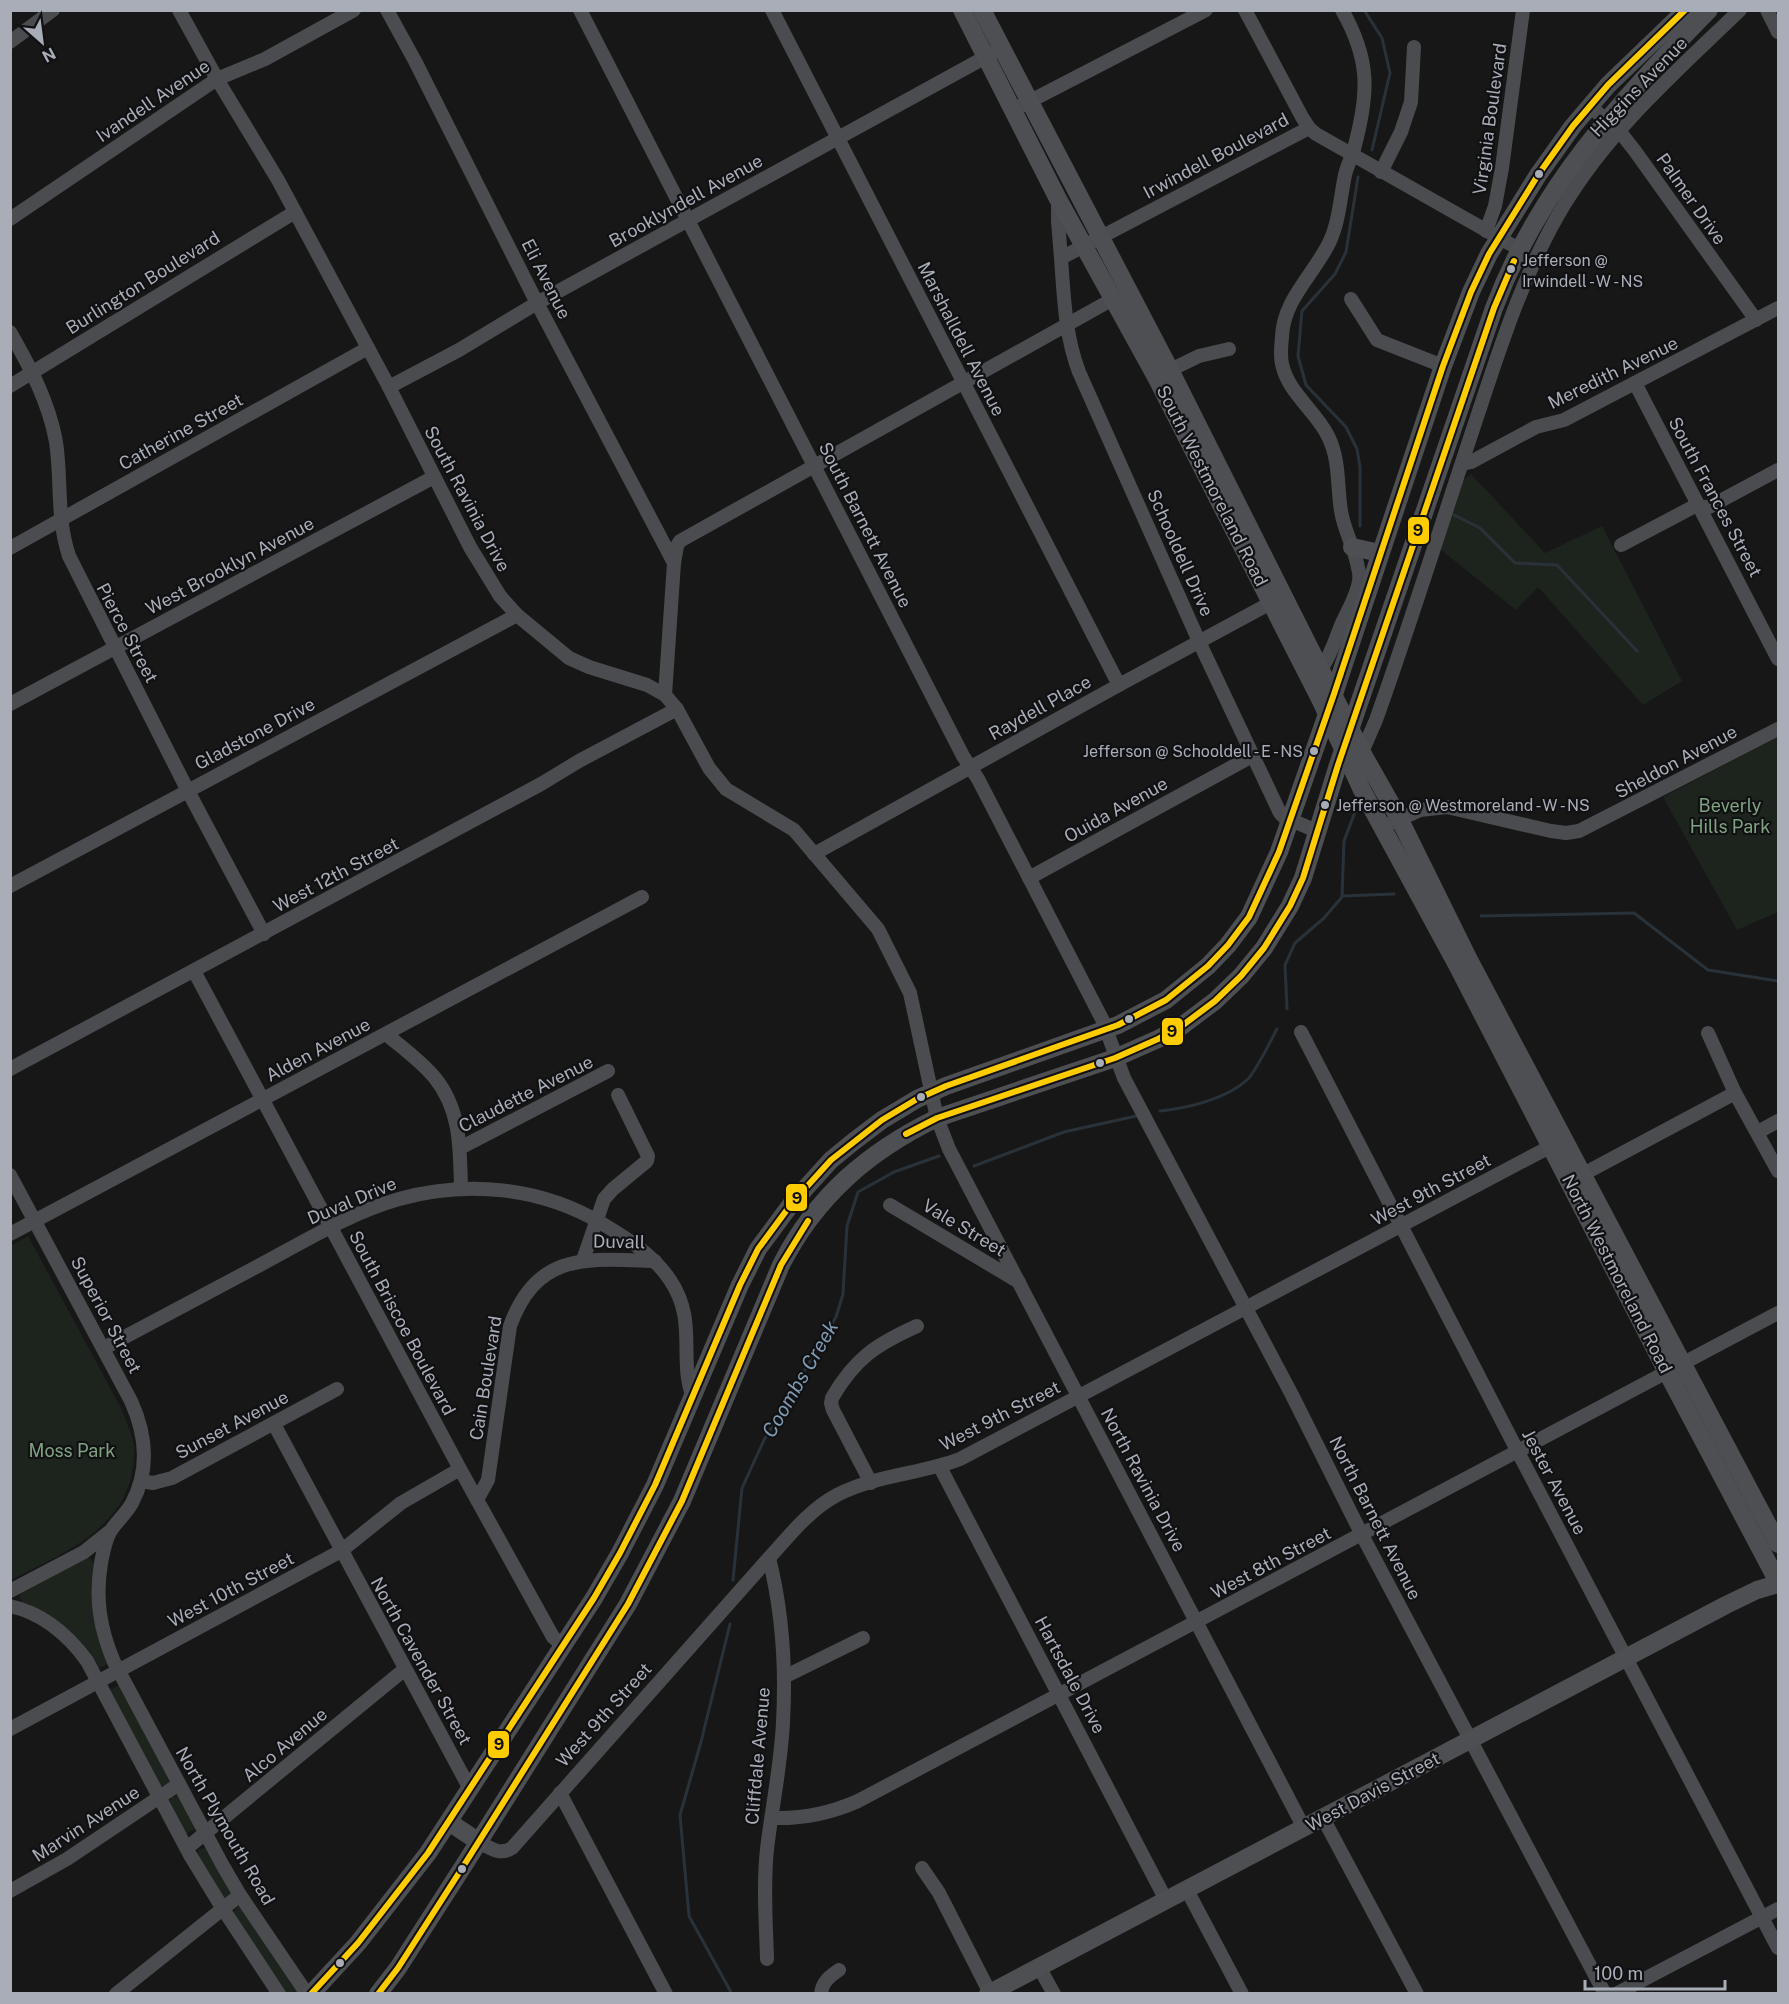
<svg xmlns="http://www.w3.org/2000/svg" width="1789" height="2004" font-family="'Public Sans',sans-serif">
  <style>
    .green { fill: #1d241e }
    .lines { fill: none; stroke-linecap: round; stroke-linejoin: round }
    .stream { stroke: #2a3239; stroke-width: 3 }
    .minor { stroke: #4b4c50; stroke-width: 14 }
    .major { stroke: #4d4f52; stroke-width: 18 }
    .bus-1-casing { stroke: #111113; stroke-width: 10 }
    .bus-1 { stroke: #fc0; stroke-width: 6 }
    .bus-dot { fill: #a8adb8; stroke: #111113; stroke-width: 2 }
    .labels { text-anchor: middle; stroke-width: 4.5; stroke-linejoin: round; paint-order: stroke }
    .bus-label { font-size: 16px; fill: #a8adb8; stroke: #111113; text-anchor: start }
    .street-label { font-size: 18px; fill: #a8adb8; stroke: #111113 }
    .park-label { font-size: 18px; fill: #7fa381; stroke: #111113 }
    .water-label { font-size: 20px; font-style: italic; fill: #7f9bb3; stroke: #111113 }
    .line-badge { stroke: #111113; stroke-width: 2 }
    .pale-badge-label { font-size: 16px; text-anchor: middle; font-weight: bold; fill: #111 }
  </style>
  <rect width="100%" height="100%" fill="#171717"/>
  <g class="green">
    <polygon points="1471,474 1545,553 1602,526 1682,681 1643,705 1538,587 1516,610 1440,549 1462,481"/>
    <polygon points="1778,737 1778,912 1737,930 1663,797"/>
    <path d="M28,1236L120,1406C125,1418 131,1431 134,1445C135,1457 133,1469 130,1481C114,1535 56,1556 11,1580V1246Z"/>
    <polygon points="86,1558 91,1559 96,1569 110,1663 97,1669 24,1606 19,1596 22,1593"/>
    <polygon points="121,1684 171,1778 170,1783 165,1786 159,1785 108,1691"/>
    <polygon points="178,1796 198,1827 185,1835 169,1802 172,1797"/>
    <polygon points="206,1848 231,1893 227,1898 222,1897 197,1855 199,1849"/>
    <polygon points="238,1906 241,1906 299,1992 298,1993 285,1993 233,1913"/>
  </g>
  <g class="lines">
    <g class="stream">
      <polyline points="1364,10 1382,38 1390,73 1372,150"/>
      <polyline points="1358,177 1346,252 1335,274 1302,311 1298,356 1306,385 1346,427 1357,449 1360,467 1360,526"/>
      <polyline points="1454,515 1480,528 1515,563 1557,565 1637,651"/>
      <polyline points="1342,896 1394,894"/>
      <polyline points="1481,916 1634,913 1708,970 1778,981"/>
      <polyline points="1287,1009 1285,965 1295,943 1324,918 1342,897 1344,841 1358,804"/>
      <path d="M1160,1111C1188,1108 1227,1099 1248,1079C1257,1069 1270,1042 1277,1029"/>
      <polyline points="974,1166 1064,1132 1136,1116"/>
      <polyline points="733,1580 742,1488 764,1440 836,1317 843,1294 847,1226 858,1192 894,1172 939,1156"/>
      <polyline points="730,1624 701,1742 680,1815 689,1916 732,1994"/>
    </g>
    <g class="minor">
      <polyline points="179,10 217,79 278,180 389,387 470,547 500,596 517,615 569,658 589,667 647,685 665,695 677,709 709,768 726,789 794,830 878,929 910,993 937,1118 949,1149 1304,1828"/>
      <polyline points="387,10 415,61 537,303 674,563"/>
      <polyline points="580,10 963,756 978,779 1103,1021 1124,1078 1292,1395 1362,1535 1605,1994"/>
      <polyline points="772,10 1119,685"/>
      <polyline points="1245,10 1302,117 1309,128 1316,134 1519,249"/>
      <polyline points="1767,10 1778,32"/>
      <polyline points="10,42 53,10"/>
      <polyline points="1589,105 1624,137 1635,151 1756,320"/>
      <polyline points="1013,110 1206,10"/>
      <path d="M1309,128L1061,258C1064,298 1065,335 1079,372L1202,648L1280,813L1284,817L1319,832"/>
      <polyline points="1381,172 1401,132 1411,102 1414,47"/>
      <polyline points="1058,201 1058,221 1061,258"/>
      <polyline points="10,219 217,79 265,59 354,10"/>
      <polyline points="1486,231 1495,206 1502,168 1523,10"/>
      <polyline points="1351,299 1377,340 1443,366"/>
      <path d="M10,332C30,367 49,402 56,442C62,482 56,516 69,556L188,791L264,934"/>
      <polyline points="1164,373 1199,356 1229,349"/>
      <polyline points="1635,383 1778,659"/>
      <polyline points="10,386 295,212"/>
      <polyline points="389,387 459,350 537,303 993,53"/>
      <polyline points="1462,464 1471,462 1536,427 1564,420 1778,308"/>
      <polyline points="1621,545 1693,507 1709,507 1778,470"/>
      <polyline points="10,548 368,348"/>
      <path d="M1322,668C1332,652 1335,640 1342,623C1348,611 1355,598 1358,586C1360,579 1360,574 1358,568C1355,548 1344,531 1341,511C1337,486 1340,460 1328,436C1316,411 1288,393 1282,364C1280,355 1281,346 1282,337C1283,301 1312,276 1328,245C1339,224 1340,199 1345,175C1347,165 1353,156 1355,145C1369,92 1370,59 1342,10"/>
      <polyline points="665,695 674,563 677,546 680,541 1113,299"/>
      <polyline points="10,704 434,477"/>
      <path d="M1357,754L1362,752L1376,720C1411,622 1442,522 1475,423C1500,348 1523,273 1564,205C1610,129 1677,71 1740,10"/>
      <polyline points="1382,827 1420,810 1447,807 1551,831 1566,833 1579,831 1778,729"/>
      <polyline points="814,854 1119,685 1278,599"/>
      <polyline points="1029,878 1252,756"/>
      <polyline points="10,886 517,615"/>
      <polyline points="194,971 460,1469 553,1637 563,1646"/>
      <polyline points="1301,1032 1518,1452 1778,1948"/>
      <polyline points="1708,1033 1735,1093 1778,1171"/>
      <path d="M387,1035C403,1048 422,1062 435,1078C461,1110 460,1149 461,1189"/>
      <polyline points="10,1069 541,784 579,761 677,709"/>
      <polyline points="1758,1132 1778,1121"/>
      <polyline points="460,1148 608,1071"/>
      <path d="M10,1175L131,1401C146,1434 150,1469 132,1503C126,1514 116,1522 110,1532C105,1541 103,1553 101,1563C95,1599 100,1629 114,1662L223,1866L240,1895L307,1994"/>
      <polyline points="1574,1179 1735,1093"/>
      <polyline points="890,1205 1019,1282"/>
      <polyline points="10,1234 642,897"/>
      <polyline points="583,1260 604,1199 613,1189 647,1161 648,1156 618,1095"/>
      <path d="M104,1348C156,1320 208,1293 260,1265C305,1241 350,1213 399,1199C467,1180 540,1187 601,1223C626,1238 653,1254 670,1280C698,1321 678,1358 693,1398"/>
      <polyline points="274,1424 470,1789"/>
      <polyline points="940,1467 1166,1900"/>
      <polyline points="141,1481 153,1483 172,1478 337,1389"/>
      <path d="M871,1483L833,1410L831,1403L832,1398C855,1358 877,1344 917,1326"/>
      <path d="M477,1500L488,1480L510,1326C537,1251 588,1259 655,1261"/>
      <polyline points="10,1591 84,1552 109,1532"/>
      <path d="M10,1606C42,1613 68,1635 87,1661L190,1855L223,1909L279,1994"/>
      <polyline points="784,1677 863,1638"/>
      <polyline points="10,1729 341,1551 401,1503 460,1469"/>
      <polyline points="560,1793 666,1994"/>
      <path d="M772,1818C803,1819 829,1814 858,1801L1778,1313"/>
      <polyline points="1323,1818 1417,1994"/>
      <path d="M479,1842C490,1848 500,1856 512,1848L769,1558C790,1535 809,1510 837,1495C875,1475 921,1474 960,1459L1557,1143"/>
      <polyline points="187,1848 405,1669"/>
      <polyline points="922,1868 939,1893 990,1993"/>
      <polyline points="1187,1890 1242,1994"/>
      <polyline points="10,1891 67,1859 179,1784"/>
      <path d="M767,1959C766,1923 763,1886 767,1849C772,1807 781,1765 783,1722C786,1668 782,1610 769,1558"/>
      <polyline points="1039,1967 1054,1994"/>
      <polyline points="116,1994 240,1895"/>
      <path d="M821,1994C822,1982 830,1976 839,1970"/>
      <polyline points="1616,1994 1778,1909"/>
    </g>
    <g class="major">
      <polyline points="962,10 1058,199 1156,377 1321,701 1362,790 1457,965 1667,1372 1778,1582"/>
      <polyline points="982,10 1170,370 1365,758 1399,818 1468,958 1778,1544"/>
      <polyline points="1352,547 1380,553"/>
      <polyline points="449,1822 479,1842"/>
      <polyline points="311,1994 358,1943 428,1853 594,1598 620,1553 655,1485 740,1285 758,1249 792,1203 831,1160 853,1142 882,1120 917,1099 946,1086 1118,1025 1166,1000 1208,966 1228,945 1249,917 1279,852 1334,694 1443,366 1471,292 1489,254 1538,175 1573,126 1608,85 1686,10"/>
      <path d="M378,1994L398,1968L466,1862L628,1604L682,1501L781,1265C816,1196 869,1151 937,1118L1115,1058L1158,1039L1179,1028L1215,1001L1241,976L1264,948L1290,906L1303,878L1338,765L1494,308C1540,186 1619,102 1709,10"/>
      <polyline points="988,1994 1726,1605 1757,1590 1778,1584"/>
    </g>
    <defs>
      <g id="bus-1">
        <polyline points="906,1134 937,1118 1115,1058 1158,1039 1179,1028 1215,1001 1241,976 1264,948 1290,906 1303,878 1338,765 1494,308 1514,261"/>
        <polyline points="311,1994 358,1943 428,1853 594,1598 620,1553 655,1485 740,1285 758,1249 792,1203 831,1160 882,1120 917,1099 946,1086 1118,1025 1166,1000 1208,966 1228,945 1249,917 1279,852 1334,694 1443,366 1471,292 1489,254 1538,175 1573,126 1608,85 1685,10"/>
        <polyline points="378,1994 398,1968 466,1862 628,1604 682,1501 781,1265 808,1221"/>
      </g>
    </defs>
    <use href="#bus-1" class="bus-1-casing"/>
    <use href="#bus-1" class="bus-1"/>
  </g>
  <g class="bus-dot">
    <circle cx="1539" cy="174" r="5"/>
    <circle cx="1511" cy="269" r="5"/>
    <circle cx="1314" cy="751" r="5"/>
    <circle cx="1325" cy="805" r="5"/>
    <circle cx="1129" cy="1019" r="5"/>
    <circle cx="1100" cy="1063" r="5"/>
    <circle cx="921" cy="1097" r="5"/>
    <circle cx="462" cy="1869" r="5"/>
    <circle cx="340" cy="1963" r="5"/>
  </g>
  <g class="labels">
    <g class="bus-label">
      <text x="1522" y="266">Jefferson @<tspan x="1522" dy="21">Irwindell - W - NS</tspan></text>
      <text x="1303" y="757" text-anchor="end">Jefferson @ Schooldell - E - NS</text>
      <text x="1336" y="811">Jefferson @ Westmoreland - W - NS</text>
    </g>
    <g class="street-label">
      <text transform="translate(1639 87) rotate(-46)" y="6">Higgins Avenue</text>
      <text transform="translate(153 101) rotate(-34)" y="6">Ivandell Avenue</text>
      <text transform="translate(1490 119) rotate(-82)" y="6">Virginia Boulevard</text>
      <text transform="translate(1216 156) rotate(-28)" y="6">Irwindell Boulevard</text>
      <text transform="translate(1691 199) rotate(55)" y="6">Palmer Drive</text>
      <text transform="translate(686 201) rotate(-29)" y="6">Brooklyndell Avenue</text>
      <text transform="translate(546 279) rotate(63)" y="6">Eli Avenue</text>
      <text transform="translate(143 283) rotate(-32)" y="6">Burlington Boulevard</text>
      <text transform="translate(961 339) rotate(63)" y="6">Marshalldell Avenue</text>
      <text transform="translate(1613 373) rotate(-26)" y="6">Meredith Avenue</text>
      <text transform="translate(181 432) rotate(-29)" y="6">Catherine Street</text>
      <text transform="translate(1212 486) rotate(63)" y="6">South Westmoreland Road</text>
      <text transform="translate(1715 497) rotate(62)" y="6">South Frances Street</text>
      <text transform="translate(467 499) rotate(62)" y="6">South Ravinia Drive</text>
      <text transform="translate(865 525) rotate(63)" y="6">South Barnett Avenue</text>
      <text transform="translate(1180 553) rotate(66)" y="6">Schooldell Drive</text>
      <text transform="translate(230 566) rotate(-28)" y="6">West Brooklyn Avenue</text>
      <text transform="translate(127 633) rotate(62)" y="6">Pierce Street</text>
      <text transform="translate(1040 708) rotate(-29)" y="6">Raydell Place</text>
      <text transform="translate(255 734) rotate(-28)" y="6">Gladstone Drive</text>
      <text transform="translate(1676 762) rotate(-28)" y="6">Sheldon Avenue</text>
      <text transform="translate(1116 810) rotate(-29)" y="6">Ouida Avenue</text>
      <text transform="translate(336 875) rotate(-28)" y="6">West 12th Street</text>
      <text transform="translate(318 1050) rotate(-28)" y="6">Alden Avenue</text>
      <text transform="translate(526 1094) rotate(-27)" y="6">Claudette Avenue</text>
      <text transform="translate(1431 1190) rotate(-28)" y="6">West 9th Street</text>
      <text transform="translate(352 1201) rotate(-23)" y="6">Duval Drive</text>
      <text transform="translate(964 1228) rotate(31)" y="6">Vale Street</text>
      <text transform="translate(619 1242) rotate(1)" y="6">Duvall</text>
      <text transform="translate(1617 1274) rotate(63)" y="6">North Westmoreland Road</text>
      <text transform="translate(106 1315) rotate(62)" y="6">Superior Street</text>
      <text transform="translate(402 1323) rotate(62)" y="6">South Briscoe Boulevard</text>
      <text transform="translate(486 1378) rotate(-81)" y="6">Cain Boulevard</text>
      <text transform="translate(1000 1416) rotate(-27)" y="6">West 9th Street</text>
      <text transform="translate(232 1425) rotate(-28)" y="6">Sunset Avenue</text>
      <text transform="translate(1143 1480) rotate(62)" y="6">North Ravinia Drive</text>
      <text transform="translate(1554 1482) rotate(62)" y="6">Jester Avenue</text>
      <text transform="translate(1375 1518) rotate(63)" y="6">North Barnett Avenue</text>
      <text transform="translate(1271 1563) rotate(-28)" y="6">West 8th Street</text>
      <text transform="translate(231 1590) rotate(-28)" y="6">West 10th Street</text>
      <text transform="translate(421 1661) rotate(61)" y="6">North Cavender Street</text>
      <text transform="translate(1070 1675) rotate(62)" y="6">Hartsdale Drive</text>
      <text transform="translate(604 1715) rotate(-48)" y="6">West 9th Street</text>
      <text transform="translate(285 1745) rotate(-40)" y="6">Alco Avenue</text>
      <text transform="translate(758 1756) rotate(-85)" y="6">Cliffdale Avenue</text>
      <text transform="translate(1373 1792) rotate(-28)" y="6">West Davis Street</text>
      <text transform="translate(86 1824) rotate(-33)" y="6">Marvin Avenue</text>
      <text transform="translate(225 1826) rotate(60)" y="6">North Plymouth Road</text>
    </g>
    <g class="park-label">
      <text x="1730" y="812">Beverly<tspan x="1730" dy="21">Hills Park</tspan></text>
      <text x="72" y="1457">Moss Park</text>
    </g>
    <g class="water-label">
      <text transform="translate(800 1379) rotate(-60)" y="7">Coombs Creek</text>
    </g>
  </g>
  <g class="line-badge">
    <rect x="1407" y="516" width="23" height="29" rx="6" fill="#fc0"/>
    <rect x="1161" y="1017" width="23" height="29" rx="6" fill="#fc0"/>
    <rect x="785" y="1183" width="23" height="29" rx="6" fill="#fc0"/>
    <rect x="487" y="1730" width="23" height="29" rx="6" fill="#fc0"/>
  </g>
  <g class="pale-badge-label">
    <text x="1418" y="536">9</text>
    <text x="1172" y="1037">9</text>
    <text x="797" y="1204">9</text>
    <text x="499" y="1750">9</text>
  </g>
  <rect width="1789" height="2004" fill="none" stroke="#a8adb8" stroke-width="24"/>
  <g transform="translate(42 42) rotate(152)" stroke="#111113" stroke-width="4.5" paint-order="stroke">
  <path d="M0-4.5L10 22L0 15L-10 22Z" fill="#a8adb8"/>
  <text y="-9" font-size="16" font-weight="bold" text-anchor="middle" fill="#a8adb8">N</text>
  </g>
  <path d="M1585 1980v9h140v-9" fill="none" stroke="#a8adb8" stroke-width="3"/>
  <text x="1594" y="1980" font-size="18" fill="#a8adb8" stroke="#111113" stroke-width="4.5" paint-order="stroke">100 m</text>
</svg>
